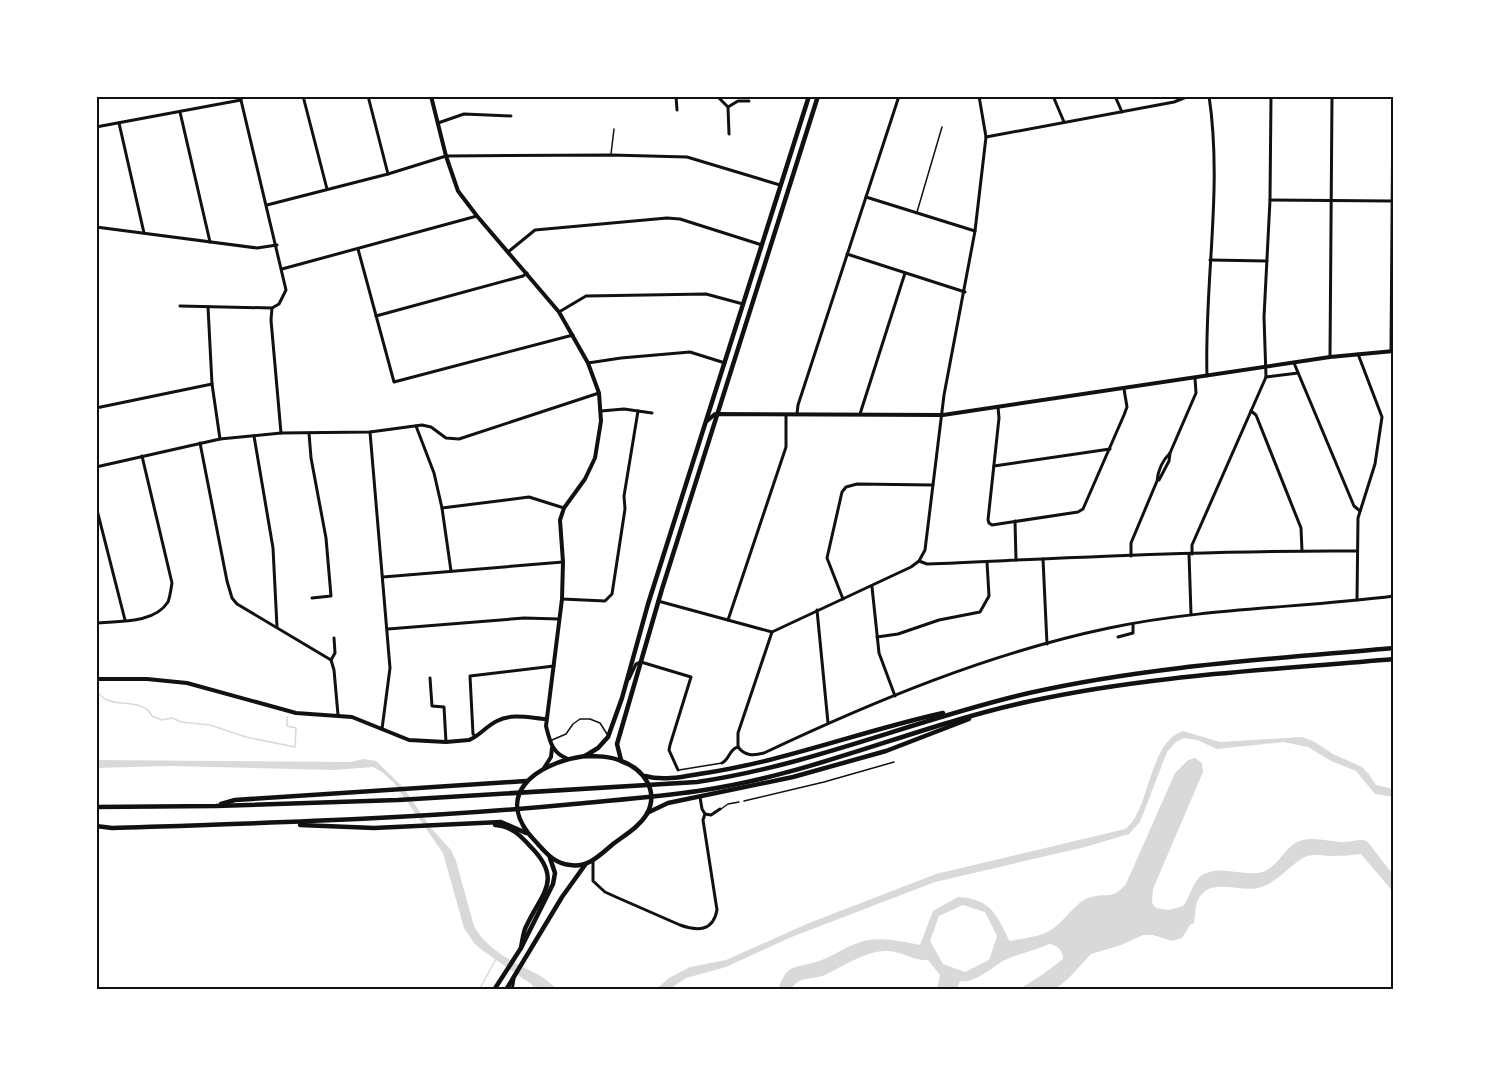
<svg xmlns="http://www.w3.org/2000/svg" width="1490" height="1086" font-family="'Varela Round',sans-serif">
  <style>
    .water { fill: #d9d9d9; fill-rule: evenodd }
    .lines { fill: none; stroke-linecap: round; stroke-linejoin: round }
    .stream { stroke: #d9d9d9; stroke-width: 1.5 }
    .service { stroke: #111; stroke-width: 1.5 }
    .minor { stroke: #111; stroke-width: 3 }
    .tertiary { stroke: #111; stroke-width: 4 }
    .trunk { stroke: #111; stroke-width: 4.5 }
    .neatline { fill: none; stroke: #111; stroke-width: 2 }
  </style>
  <rect width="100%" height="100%" fill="#fff"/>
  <g class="water">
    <path d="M1183,731L1220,742L1302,737L1313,741L1333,754L1362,767L1368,773L1376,785L1394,789V797L1375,794L1356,771L1331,761L1308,747L1283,742L1217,749L1197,740L1184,738L1176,742L1167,752L1140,822L1129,834L1085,847L935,882L789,938L726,967L686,978L668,990H655L669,978L690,967L726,960L809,923L936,874L1125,829C1150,812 1148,742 1183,731Z"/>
    <path d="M1195,758L1202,763L1203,772L1153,889L1152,903L1156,908L1169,910L1183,906C1190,898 1192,882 1202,875C1219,864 1244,877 1262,872C1276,868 1283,851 1294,844C1308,834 1328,842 1344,842C1352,842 1359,838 1367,841L1394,876V893L1361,854C1352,855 1342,856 1333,856C1324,856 1313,853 1305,857C1289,865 1278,883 1258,888C1242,892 1216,880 1203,893C1194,901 1196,912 1194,923L1190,925L1182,938L1172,941L1153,935H1143L1121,945L1091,954L1068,979L1054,990H1018L1043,974L1063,959C1063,951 1058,945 1049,944C1035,951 1016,954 1003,961C991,968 974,984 960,981L956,990H937L940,975L928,960C913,961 902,951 887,951C866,951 845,965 827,974C813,981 801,974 790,990H778C787,963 793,969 816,962C830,958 842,949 855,944C876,935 899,941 920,945L933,911L958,897C991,899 996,914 1009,940L1011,941C1024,938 1041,937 1052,929C1064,922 1075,903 1088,898C1106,891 1111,902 1126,884L1175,773L1188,760ZM963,905L985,912L997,936L989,960L965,972L943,964L930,941L939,916Z"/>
    <path d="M364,759L376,761L403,787L431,828L451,850L456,861L474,926C487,951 516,963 539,975C546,979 552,985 558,990H537L531,984L482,950L474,943L464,928L443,853L394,783L382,772L373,767L334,770L170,766L96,768V760L350,762Z"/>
  </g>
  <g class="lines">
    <g class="stream">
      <polyline points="96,686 96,685"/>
      <path d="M96,691C99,694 104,699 107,700C121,706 145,700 152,716L162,720L172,718L181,722L210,725L246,737L295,747L296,728L287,726V717"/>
      <polyline points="479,990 496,959"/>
    </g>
    <g class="service">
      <polyline points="611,154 614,129"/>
      <polyline points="917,212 942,127"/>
      <polyline points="552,740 566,734 573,724 580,719 590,719 600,723 607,734"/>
      <polyline points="679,770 722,763"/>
      <polyline points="744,801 824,782 894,762"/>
      <polyline points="721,809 728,804 739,802"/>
    </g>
    <g class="minor">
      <polyline points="303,96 327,189"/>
      <polyline points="368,96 388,174"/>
      <polyline points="676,96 677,110"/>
      <polyline points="717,96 728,107 729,134"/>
      <polyline points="1053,96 1064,122"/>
      <polyline points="1115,96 1122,112"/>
      <polyline points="728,107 738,101 749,101"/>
      <polyline points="180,112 210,242"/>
      <polyline points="119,123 144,233"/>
      <polyline points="438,123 464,114 511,116"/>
      <polyline points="96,127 241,100"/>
      <polyline points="986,137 1174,102 1189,96"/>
      <polyline points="866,197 975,231"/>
      <polyline points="1270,200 1391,201"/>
      <polyline points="267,205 388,174 446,156 611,155 687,157 780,185"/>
      <polyline points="96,227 257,248 277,245"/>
      <polyline points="358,249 394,382 573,335"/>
      <polyline points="508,252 535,230 667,218 680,219 762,245"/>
      <polyline points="847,254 965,292"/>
      <polyline points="1210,260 1267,261"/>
      <polyline points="282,269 477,216"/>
      <polyline points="180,306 272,308 279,304 286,290 240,96"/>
      <polyline points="208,307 212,384 220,439"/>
      <polyline points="272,308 271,320 281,433"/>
      <polyline points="559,312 586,296 706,294 743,304"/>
      <polyline points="376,316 523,276 527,273"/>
      <polyline points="1391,351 1393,96"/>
      <polyline points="1330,357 1332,96"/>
      <polyline points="588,363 621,358 690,352 725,363"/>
      <polyline points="1294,363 1354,506 1360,511"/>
      <path d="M1207,376C1204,283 1223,189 1209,96"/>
      <polyline points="1266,377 1298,373"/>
      <polyline points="998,407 999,418 988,520 989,523 992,525 1078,512 1083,509 1124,415 1127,407 1124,389"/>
      <polyline points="96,408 212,384"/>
      <polyline points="601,411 624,409 652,413"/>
      <polyline points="1251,411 1256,415 1301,528 1302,551"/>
      <polyline points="797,414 798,405 899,96"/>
      <polyline points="860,414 905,273"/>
      <polyline points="416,426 434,473 442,508 451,571"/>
      <polyline points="370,432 390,668 382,729"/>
      <polyline points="309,433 311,458 326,538 331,596 312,598"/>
      <polyline points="254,436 273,548 277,627"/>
      <polyline points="200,443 227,581 232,598 237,604 331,660"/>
      <polyline points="994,466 1110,449"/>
      <polyline points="96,467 220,439 281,433 370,432 422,425 431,427 446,438 459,439 599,393"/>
      <polyline points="1159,480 1169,461 1170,453"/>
      <polyline points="96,506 125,620"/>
      <polyline points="442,508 529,497 564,508"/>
      <polyline points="1015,521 1016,560"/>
      <polyline points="1189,554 1191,614"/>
      <polyline points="1192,554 1192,545 1266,377 1264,317 1270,200 1271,96"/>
      <path d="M1131,556V543L1157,481C1158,470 1162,461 1170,453L1196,393L1195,378"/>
      <polyline points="1043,559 1047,644"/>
      <path d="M919,561L927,564C1070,558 1214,550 1357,551"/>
      <polyline points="383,577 563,562"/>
      <polyline points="872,587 879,653 895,696"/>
      <polyline points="562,599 605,601 612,594 625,509 624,496 638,411"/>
      <polyline points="843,599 827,558 842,492 846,487 857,484 933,485"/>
      <polyline points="1357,600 1358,518 1375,464 1382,417 1358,354"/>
      <polyline points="658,601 772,632"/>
      <polyline points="817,610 828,723"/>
      <polyline points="728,620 786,447 786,415"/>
      <path d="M96,623C118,621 154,624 168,602C170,597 171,589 172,583L142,456"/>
      <polyline points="388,629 524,618 559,619"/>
      <polyline points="877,637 898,634 939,620 980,612 989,596 987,562"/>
      <polyline points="1118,637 1133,633 1133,624"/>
      <polyline points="334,638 335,653 331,660 334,670 338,715"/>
      <polyline points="430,678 432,706 444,707 446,742"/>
      <polyline points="629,679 636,664 641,662 691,677 670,745 669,750 678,770"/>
      <polyline points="475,736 473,734 470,676 554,666"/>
      <polyline points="738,747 738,733 772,632 911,567 919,561 925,550 944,395 975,231 986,137 979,96"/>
      <path d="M738,747C745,756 753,756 764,753C874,701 990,653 1109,628C1204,608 1299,608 1394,596"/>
      <path d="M722,763C730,759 729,749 738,747"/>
      <polyline points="705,814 711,815 720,809"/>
      <path d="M593,861V881L605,892L616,897L680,925C697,931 713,932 717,910L703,820L705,814L702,809L700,797"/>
      <polyline points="512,990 514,979"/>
    </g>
    <g class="tertiary">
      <path d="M431,96L446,156L458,191L477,216L559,312L588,363L599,393L601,421L595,458L585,479L564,508L560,520L563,562L562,599L546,726C550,742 552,753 568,759"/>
      <polyline points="707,421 715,414 943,415 1330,357 1394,351"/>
      <path d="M96,679H147L187,683L296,713L352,717L409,740L446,742L469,740C480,736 486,726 497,721C511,713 531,718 546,719"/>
      <polyline points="544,768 551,757 552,748"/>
    </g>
    <g class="trunk">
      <polyline points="585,756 598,748 608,737 622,698 648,604 809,96"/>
      <path d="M585,756C597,756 610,756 621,761C644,769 659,791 647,814C639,827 625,835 613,844C600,855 588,868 570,865C555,864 546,853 537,843C490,796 535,763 585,756Z"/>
      <polyline points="621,760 617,744 662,589 818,96"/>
      <path d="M645,776C662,781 682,777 699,774C783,762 861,731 943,713"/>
      <polyline points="221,804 235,800 526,781"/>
      <path d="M96,807L216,806L398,800L697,782C813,765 916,719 1029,693C1149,666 1272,659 1394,648"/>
      <polyline points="647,813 668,803 793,777 886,751 969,719"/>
      <polyline points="300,825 374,828 501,822 526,833"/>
      <path d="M495,825C511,826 520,835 530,846C565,881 540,894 525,929C523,935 522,942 521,948"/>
      <path d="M96,826L112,828C266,823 420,819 574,804C615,800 657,797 698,791C812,775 918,725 1031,701C1150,675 1273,670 1394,659"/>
      <polyline points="494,990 521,948 553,884 555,873 550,858"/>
      <polyline points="506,990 562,897 585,865"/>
    </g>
  </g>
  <rect width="1490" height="1086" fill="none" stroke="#ffffff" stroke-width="195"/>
  <rect x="98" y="98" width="1294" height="890" class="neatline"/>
</svg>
